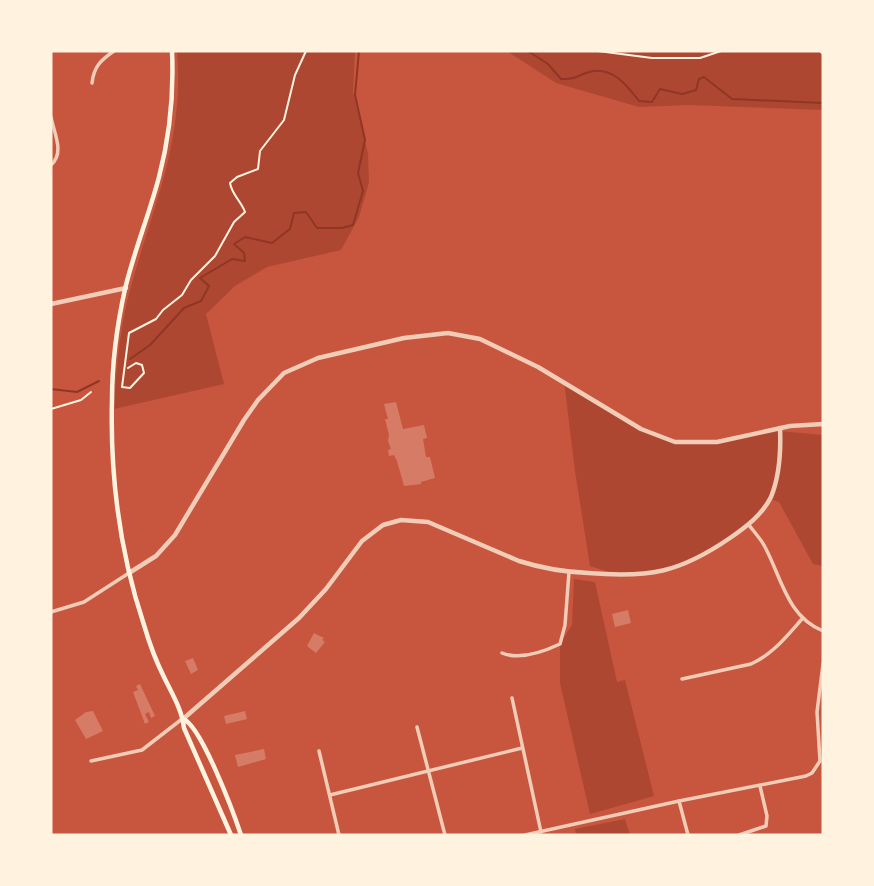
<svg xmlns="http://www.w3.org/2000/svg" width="874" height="886" font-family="Commissioner,sans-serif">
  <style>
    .green { fill: #ae4732 }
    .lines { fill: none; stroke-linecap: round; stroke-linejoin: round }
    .stream { stroke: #8f3625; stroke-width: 2 }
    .building { fill: #d67c66 }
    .path { stroke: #fff3e0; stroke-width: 2 }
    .minor { stroke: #f1ccb7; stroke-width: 3.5 }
    .tertiary { stroke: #f1ccb7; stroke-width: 4.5 }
    .secondary { stroke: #fff3e0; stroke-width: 4.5 }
  </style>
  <rect width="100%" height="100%" fill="#c8553d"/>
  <g class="green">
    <path d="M177,51H355L353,92L368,154L369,182L359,217L341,250L267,267L235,286L206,314L224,384L114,409C116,373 119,337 127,302C149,213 185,147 177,51Z"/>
    <polygon points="507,51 823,51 823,110 689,105 639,107 556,83"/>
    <polygon points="564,381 641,429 665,439 705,443 767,430 823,435 823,566 813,564 779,502 770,499 757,517 709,552 670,570 622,576 590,566 575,471"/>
    <polygon points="574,579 595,582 617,682 625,680 654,796 590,814 560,683 560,644 572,625"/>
    <polygon points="625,819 630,835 576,835 575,829"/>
  </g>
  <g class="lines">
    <g class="stream">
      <path d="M528,51L548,64L561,79C579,80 581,72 594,71C615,69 627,86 639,101L652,102L660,89L682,94L696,90L699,79L704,77L732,99L823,103"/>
      <polyline points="130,359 150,345 184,308 201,301 209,286 200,278 232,259 245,261 244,253 234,244 245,237 272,243 290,229 294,213 306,212 317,228 342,228 353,225 363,191 358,173 365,140 355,95 359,51"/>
      <polyline points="51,389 77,392 99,381"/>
    </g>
  </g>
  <g class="building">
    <polygon points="396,402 403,429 424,425 427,438 423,439 426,457 430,457 435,478 421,482 421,484 404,486 397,461 394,455 389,456 388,450 391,449 388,441 389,435 385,419 388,419 384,404"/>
    <polygon points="628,610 631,623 615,627 612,614"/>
    <polygon points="314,633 324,638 322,640 325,642 316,653 307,646"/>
    <polygon points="193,658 198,670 191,674 185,661"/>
    <polygon points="140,684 155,716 151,718 149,712 145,714 149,722 145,724 133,692 138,690 136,686"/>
    <polygon points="93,711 103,731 86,739 75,720 86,712"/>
    <polygon points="245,711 247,719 226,724 224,716"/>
    <polygon points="264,749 266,759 238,767 235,755"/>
  </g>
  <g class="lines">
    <g class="path">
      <polyline points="598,51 652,58 700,58 721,51"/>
      <polyline points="820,51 823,54"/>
      <path d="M128,368L136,363L142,365L144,373L130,388L122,387L129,333L156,319L163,310L182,295L191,280L215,256L234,222L245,212C241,201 232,195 230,183L237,177L258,169L260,151L284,120L295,75L306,51"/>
      <polyline points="51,409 81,400 91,392"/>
    </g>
    <g class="minor">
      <path d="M92,83C94,66 101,60 114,51"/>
      <path d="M51,117C54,133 65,153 51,165"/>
      <path d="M749,525C754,532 761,539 765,547C782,579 787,616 823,631"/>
      <polyline points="51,612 84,602 129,573"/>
      <path d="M502,653C519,660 543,652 560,644L565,625L569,572"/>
      <path d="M682,679L751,664C773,654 786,637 802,619"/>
      <polyline points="512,698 541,832"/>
      <polyline points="417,727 445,835"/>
      <polyline points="319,751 339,835"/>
      <polyline points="91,761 142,750 182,719"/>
      <polyline points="330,795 522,748"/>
      <polyline points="679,801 688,835"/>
      <polyline points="525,835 679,801 806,776 812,773 820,761 817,712 823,664"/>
      <polyline points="739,835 766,826 767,816 760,786"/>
    </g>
    <g class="tertiary">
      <polyline points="51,304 126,288"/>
      <polyline points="129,573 156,556 175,535 244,420 258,400 284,373 318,358 404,338 448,333 480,339 538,367 641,429 675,442 717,442 790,426 823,424"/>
      <path d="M183,719L299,618L326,589L362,541L383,525L401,520L428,522L519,561C541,568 565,572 588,573C649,578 679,573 730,538C746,527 762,515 771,497C780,475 781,451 780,428"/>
    </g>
    <g class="secondary">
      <path d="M172,51C174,94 170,135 159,177C149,215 134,251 125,289C117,325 112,362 112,400C110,476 120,553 144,625C149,642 155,659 163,675C171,692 182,709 184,728L231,835"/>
      <path d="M183,719C201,725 234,814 241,835"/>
    </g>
  </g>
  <rect width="874" height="886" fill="none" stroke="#fff3e0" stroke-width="105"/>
</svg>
